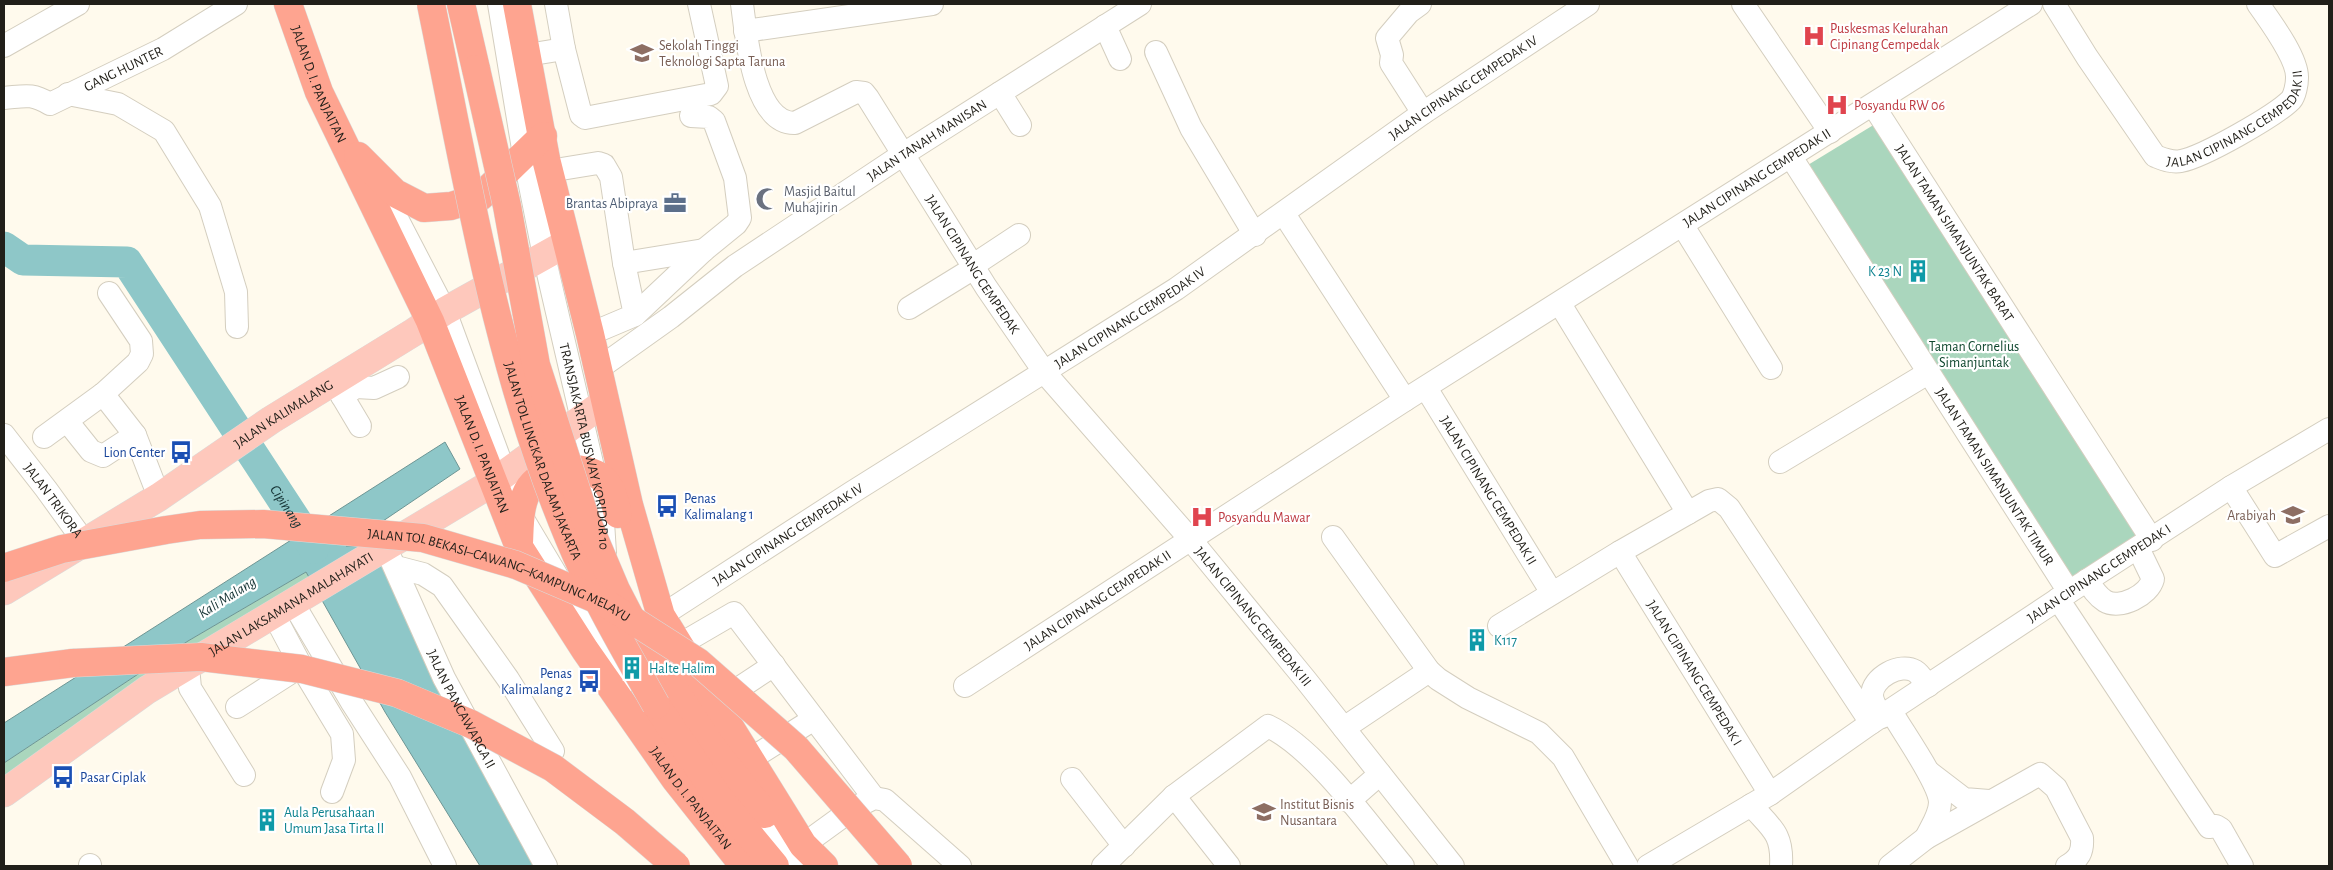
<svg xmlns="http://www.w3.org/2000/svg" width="2333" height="870" font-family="'Alegreya Sans',sans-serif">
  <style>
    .green { fill: #aad6bd }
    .water { fill: #8ec7c8; stroke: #6d9594 }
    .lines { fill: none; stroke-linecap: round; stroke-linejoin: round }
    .river { stroke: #8ec7c8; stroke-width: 31 }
    .minor-casing { stroke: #d4cebf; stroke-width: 24 }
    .major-casing { stroke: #dbdbda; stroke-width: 29 }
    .highway-casing { stroke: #dbdbda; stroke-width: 29 }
    .minor { stroke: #fff; stroke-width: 22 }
    .major { stroke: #fec8bc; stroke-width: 28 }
    .highway { stroke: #fea490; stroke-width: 28 }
    .highway-bridge-casing { stroke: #dbdbda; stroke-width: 29; stroke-linecap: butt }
    .highway-bridge { stroke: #fea490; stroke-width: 28 }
    .labels { text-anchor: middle; stroke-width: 4.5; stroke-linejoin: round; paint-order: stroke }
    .health-label { font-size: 14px; fill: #be3a42; stroke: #fff; text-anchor: start }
    .education-label { font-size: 14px; fill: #785e54; stroke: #fff; text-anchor: start }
    .street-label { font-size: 14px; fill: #211f19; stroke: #fff }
    .worship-label { font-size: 14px; fill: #5b616d; stroke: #fff; text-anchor: start }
    .service-label { font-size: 14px; fill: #4e5e75; stroke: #fff; text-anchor: end }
    .culture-label { font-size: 14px; fill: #0d838f; stroke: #fff; text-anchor: start }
    .park-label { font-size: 14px; fill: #0f472e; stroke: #fff }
    .transit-label { font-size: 14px; fill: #164399; stroke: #fff; text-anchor: end }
    .water-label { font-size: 15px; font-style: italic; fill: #143233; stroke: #fff }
  </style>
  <rect width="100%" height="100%" fill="#fffaed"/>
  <g class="green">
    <polygon points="1880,121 2146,539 2070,587 1803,168"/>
    <polygon points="306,572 316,589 4,793 4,763 188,641"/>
  </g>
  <polygon class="water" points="445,442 460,469 346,546 375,546 541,866 480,866 385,712 306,572 188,641 4,763 4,723"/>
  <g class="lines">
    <path class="river" id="s1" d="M4,247L23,260L127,262L314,548"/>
    <defs>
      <g id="minor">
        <path id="s2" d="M499,4L524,155L544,256L602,506L605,553"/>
        <polyline points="556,4 564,49 581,115 585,118 711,94 717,86 699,4"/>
        <path id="s3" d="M742,4C746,33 753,124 795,123L856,92L864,93L868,98L986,287L1045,373L1191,540L1305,679L1453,866"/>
        <polyline points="1420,4 1409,12 1387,38 1392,55 1391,63 1423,113"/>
        <polyline points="1743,4 1830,132"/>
        <path id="s4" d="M2054,4L2087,57L2155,156C2163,159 2172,163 2181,161C2203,157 2275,116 2291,100C2295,95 2297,84 2297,78C2298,58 2269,20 2258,4"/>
        <polyline points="1105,26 1120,59"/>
        <polyline points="745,31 932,4"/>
        <polyline points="4,46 78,4"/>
        <polyline points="1156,52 1191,128 1255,235"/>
        <polyline points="527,55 564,49"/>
        <polyline points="1000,93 1020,125"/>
        <polyline points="68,94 118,104 164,131 210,206 236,292 237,327"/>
        <path id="s5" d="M4,98C26,96 31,93 50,104L163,49L236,4"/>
        <path id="s6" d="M1873,105L2152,540"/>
        <path id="s7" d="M1791,157L2069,592"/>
        <polyline points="549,171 598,163 604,165 611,177 624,263 635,315 590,334"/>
        <polyline points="372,180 392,209 445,311 520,514 622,685"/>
        <polyline points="1284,214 1405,400"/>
        <polyline points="1683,226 1771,368"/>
        <polyline points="624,263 704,250"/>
        <polyline points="972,266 1019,235"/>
        <polyline points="1560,304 1688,513"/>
        <polyline points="909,308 974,268"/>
        <polyline points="635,315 704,250 736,224 740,218 735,178 714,121 709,117 691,116"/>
        <path id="s8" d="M598,369L671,317L735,266L902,155L1140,4"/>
        <polyline points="335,384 360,426"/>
        <path id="s9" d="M1426,388L1552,593"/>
        <polyline points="103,394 135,435 159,497"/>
        <polyline points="342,396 356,387 374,388 398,377"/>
        <polyline points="67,421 91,451 103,456 135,435"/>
        <path id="s10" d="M4,435L46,489L85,543"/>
        <polyline points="44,437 103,394 138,362 142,354 141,341 109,293"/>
        <polyline points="1780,462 1928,373"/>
        <polyline points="2231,487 2275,556 2329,526"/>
        <polyline points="1333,537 1429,671 1438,679 1468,698 1539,733 1563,757 1627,866"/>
        <path id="s11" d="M385,546L444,678L546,866"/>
        <path id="s12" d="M1620,552L1770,794"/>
        <polyline points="396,567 423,574 442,586 508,679 553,751"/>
        <path d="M2087,580C2092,588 2097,596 2105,601C2120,610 2149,595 2153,579L2138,548"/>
        <polyline points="2058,599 2209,827 2216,826 2221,829 2242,866"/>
        <polyline points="293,603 351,701 400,777 445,866"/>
        <polyline points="274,615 301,666 342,734 344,760 332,792"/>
        <path id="s13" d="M661,616L851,493L1176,289L1423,113L1588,4"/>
        <polyline points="1499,626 1620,552 1709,501 1718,499 1729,508 1871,723"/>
        <polyline points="679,645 734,613 874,798"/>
        <polyline points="188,667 190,688 244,775"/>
        <path id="s14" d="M965,686L1405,400L2031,4"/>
        <polyline points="718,702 774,665"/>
        <polyline points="237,707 301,666"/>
        <path d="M1891,711C1902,731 1939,782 1940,802C1940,815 1931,827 1926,838"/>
        <path d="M1882,717C1878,710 1872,703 1872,695C1872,678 1900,662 1915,671C1920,674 1924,681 1928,686"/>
        <polyline points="1344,728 1429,671"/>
        <polyline points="749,760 814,719"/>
        <polyline points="1930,773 1964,799 1989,801"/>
        <polyline points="1072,779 1124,846"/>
        <polyline points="1174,796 1229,866"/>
        <polyline points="1349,801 1380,774"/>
        <polyline points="746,805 799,866"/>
        <path d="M1751,805C1771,828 1783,833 1781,866"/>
        <polyline points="803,845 854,808 874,798 885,800 960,866"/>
        <polyline points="90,865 90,866"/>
        <path d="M1103,866L1174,796L1268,726C1316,749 1369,825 1403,866"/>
        <path id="s15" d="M1648,866L1770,794L1871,723L2069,592L2231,487L2329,429"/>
        <path d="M1890,866L1926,838L2040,774L2056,788L2082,838C2083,852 2079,859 2067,866"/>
      </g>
      <g id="major">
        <path id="s16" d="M4,591L159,497L271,420L414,332L445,311L567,243"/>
        <path id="s17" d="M4,793L147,690L492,483L605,402"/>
      </g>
      <g id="highway">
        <path id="s18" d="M288,4L319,92L430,321L519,547L585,650L675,779L744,866"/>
        <polyline points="461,4 476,69"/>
        <polyline points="517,4 546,159 590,334 629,505 661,616 803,845 824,866"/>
        <polyline points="358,156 395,193 424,208 451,206 480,197 543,136"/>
        <path d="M519,543C520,525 519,503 530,487C544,467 585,463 603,479C613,488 614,502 618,514"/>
        <polyline points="646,646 711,746 765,814"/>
        <polyline points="4,672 73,663"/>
        <polyline points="656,705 719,798 775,866"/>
      </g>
    </defs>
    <use href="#minor" class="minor-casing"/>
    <use href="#major" class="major-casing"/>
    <use href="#highway" class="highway-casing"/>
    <use href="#minor" class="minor"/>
    <use href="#major" class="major"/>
    <use href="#highway" class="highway"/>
    <defs>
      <g id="highway-bridge">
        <path id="s19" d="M431,4C468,184 497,367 569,538C593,596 625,650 656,705"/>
        <polyline points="476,69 507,206 536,365 585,517 616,590 631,619"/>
        <path id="s20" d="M4,568L62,549L166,530L200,525L263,524L423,538L516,565L607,604L698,662L796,748L898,866"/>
        <polyline points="73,663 201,657 302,669 397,693 471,724 553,768 625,822 676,866"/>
      </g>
    </defs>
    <use href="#highway-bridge" class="highway-bridge-casing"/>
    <use href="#highway-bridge" class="highway-bridge"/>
  </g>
  <defs>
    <symbol id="hospital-bare" viewBox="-9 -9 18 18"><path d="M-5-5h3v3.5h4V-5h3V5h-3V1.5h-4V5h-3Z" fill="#e0444e" stroke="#fff" stroke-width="2.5" paint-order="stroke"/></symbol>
    <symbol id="university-bare" viewBox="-9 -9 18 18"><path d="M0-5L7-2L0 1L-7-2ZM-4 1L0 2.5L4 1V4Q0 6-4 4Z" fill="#8d6e63" stroke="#fff" stroke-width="2.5" paint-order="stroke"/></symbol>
    <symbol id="mosque-bare" viewBox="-9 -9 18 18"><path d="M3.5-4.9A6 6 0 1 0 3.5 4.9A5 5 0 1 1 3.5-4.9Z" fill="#6b7280" stroke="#fff" stroke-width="2.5" paint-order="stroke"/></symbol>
    <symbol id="office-bare" viewBox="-9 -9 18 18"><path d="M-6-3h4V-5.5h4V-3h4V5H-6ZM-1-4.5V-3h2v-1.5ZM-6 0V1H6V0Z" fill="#5c6f8a" stroke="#fff" stroke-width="2.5" paint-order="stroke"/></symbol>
    <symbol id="building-bare" viewBox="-9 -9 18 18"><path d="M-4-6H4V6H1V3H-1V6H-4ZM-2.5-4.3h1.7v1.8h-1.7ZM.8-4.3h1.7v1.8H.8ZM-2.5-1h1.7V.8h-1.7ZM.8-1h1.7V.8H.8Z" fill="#0f9aa8" stroke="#fff" stroke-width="2.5" paint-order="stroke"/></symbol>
    <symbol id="bus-bare" viewBox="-9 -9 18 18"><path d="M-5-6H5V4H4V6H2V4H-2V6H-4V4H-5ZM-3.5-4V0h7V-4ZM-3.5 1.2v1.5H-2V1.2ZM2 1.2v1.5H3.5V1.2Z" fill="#1a4fb4" stroke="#fff" stroke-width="2.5" paint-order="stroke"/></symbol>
    <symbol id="school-bare" viewBox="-9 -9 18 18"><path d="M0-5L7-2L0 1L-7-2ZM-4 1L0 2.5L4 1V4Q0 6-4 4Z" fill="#8d6e63" stroke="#fff" stroke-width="2.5" paint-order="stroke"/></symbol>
  </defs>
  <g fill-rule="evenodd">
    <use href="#hospital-bare" x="1798" y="20" width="32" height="32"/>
    <use href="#university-bare" x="626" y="37" width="32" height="32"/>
    <use href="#hospital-bare" x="1821" y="89" width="32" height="32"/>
    <use href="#mosque-bare" x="751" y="183" width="32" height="32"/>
    <use href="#office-bare" x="659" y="187" width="32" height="32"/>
    <use href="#building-bare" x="1902" y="255" width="32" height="32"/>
    <use href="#bus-bare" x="165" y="436" width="32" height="32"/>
    <use href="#bus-bare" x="651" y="490" width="32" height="32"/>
    <use href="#school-bare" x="2277" y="499" width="32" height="32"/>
    <use href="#hospital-bare" x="1186" y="501" width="32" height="32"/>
    <use href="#building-bare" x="1461" y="624" width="32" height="32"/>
    <use href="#building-bare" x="616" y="652" width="32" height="32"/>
    <use href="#bus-bare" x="573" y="665" width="32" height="32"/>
    <use href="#bus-bare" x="47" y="761" width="32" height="32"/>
    <use href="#university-bare" x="1248" y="796" width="32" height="32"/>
    <use href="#building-bare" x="251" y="804" width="32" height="32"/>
  </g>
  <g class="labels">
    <g class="health-label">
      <text x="1830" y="33">Puskesmas Kelurahan<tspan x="1830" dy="16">Cipinang Cempedak</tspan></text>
      <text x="1854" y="110">Posyandu RW 06</text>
      <text x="1218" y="522">Posyandu Mawar</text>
    </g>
    <g class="education-label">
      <text x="659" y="50">Sekolah Tinggi<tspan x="659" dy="16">Teknologi Sapta Taruna</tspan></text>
      <text x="2276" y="520" text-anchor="end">Arabiyah</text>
      <text x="1280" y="809">Institut Bisnis<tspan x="1280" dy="16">Nusantara</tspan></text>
    </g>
    <g class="street-label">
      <text dy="5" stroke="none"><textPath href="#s5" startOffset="129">GANG HUNTER</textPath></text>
      <text dy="5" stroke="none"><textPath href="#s18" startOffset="86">JALAN D. I. PANJAITAN</textPath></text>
      <text dy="5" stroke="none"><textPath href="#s13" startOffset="961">JALAN CIPINANG CEMPEDAK IV</textPath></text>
      <text dy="5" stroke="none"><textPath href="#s4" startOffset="281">JALAN CIPINANG CEMPEDAK II</textPath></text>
      <text dy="5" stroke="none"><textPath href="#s8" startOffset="401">JALAN TANAH MANISAN</textPath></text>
      <text dy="5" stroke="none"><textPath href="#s14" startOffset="941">JALAN CIPINANG CEMPEDAK II</textPath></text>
      <text dy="5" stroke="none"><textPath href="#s6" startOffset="152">JALAN TAMAN SIMANJUNTAK BARAT</textPath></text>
      <text dy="5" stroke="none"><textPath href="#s3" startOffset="419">JALAN CIPINANG CEMPEDAK</textPath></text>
      <text dy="5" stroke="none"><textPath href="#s13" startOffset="556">JALAN CIPINANG CEMPEDAK IV</textPath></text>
      <text dy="5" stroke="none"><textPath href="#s16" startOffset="331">JALAN KALIMALANG</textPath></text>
      <text dy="5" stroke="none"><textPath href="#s2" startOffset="451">TRANSJAKARTA BUSWAY KORIDOR 10</textPath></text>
      <text dy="5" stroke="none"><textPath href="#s18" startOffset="491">JALAN D. I. PANJAITAN</textPath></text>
      <text dy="5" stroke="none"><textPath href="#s19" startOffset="471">JALAN TOL LINGKAR DALAM JAKARTA</textPath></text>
      <text dy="5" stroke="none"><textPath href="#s7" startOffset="379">JALAN TAMAN SIMANJUNTAK TIMUR</textPath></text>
      <text dy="5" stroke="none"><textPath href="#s9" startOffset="120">JALAN CIPINANG CEMPEDAK II</textPath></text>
      <text dy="5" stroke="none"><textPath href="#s10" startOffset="82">JALAN TRIKORA</textPath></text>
      <text dy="5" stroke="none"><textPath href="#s13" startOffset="151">JALAN CIPINANG CEMPEDAK IV</textPath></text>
      <text dy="5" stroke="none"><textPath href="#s15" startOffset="538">JALAN CIPINANG CEMPEDAK I</textPath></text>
      <text dy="5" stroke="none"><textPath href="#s20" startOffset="508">JALAN TOL BEKASI–CAWANG–KAMPUNG MELAYU</textPath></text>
      <text dy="5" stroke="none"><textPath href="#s14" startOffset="158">JALAN CIPINANG CEMPEDAK II</textPath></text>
      <text dy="5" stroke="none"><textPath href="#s17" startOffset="344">JALAN LAKSAMANA MALAHAYATI</textPath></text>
      <text dy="5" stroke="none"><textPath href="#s3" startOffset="870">JALAN CIPINANG CEMPEDAK III</textPath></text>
      <text dy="5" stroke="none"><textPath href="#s12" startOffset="142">JALAN CIPINANG CEMPEDAK I</textPath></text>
      <text dy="5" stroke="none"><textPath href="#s11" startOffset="180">JALAN PANCAWARGA II</textPath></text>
      <text dy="5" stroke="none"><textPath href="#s18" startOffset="895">JALAN D. I. PANJAITAN</textPath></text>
    </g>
    <g class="worship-label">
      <text x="784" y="196">Masjid Baitul<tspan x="784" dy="16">Muhajirin</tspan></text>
    </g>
    <g class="service-label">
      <text x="658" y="208">Brantas Abipraya</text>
    </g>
    <g class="culture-label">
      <text x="1902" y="276" text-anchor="end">K 23 N</text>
      <text x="1494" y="645">K117</text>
      <text x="649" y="673">Halte Halim</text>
      <text x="284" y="817">Aula Perusahaan<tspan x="284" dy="16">Umum Jasa Tirta II</tspan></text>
    </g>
    <g class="park-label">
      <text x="1974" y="351">Taman Cornelius<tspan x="1974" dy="16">Simanjuntak</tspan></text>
    </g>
    <g class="transit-label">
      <text x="165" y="457">Lion Center</text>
      <text x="684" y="503" text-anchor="start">Penas<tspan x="684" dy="16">Kalimalang 1</tspan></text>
      <text x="572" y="678">Penas<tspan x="572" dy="16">Kalimalang 2</tspan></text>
      <text x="80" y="782" text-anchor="start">Pasar Ciplak</text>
    </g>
    <g class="water-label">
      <text dy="5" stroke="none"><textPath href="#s1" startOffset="419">Cipinang</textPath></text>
      <text transform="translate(227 597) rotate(-32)" y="5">Kali Malang</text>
    </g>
  </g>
  <rect width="2333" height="870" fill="none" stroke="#211f19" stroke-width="10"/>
</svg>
